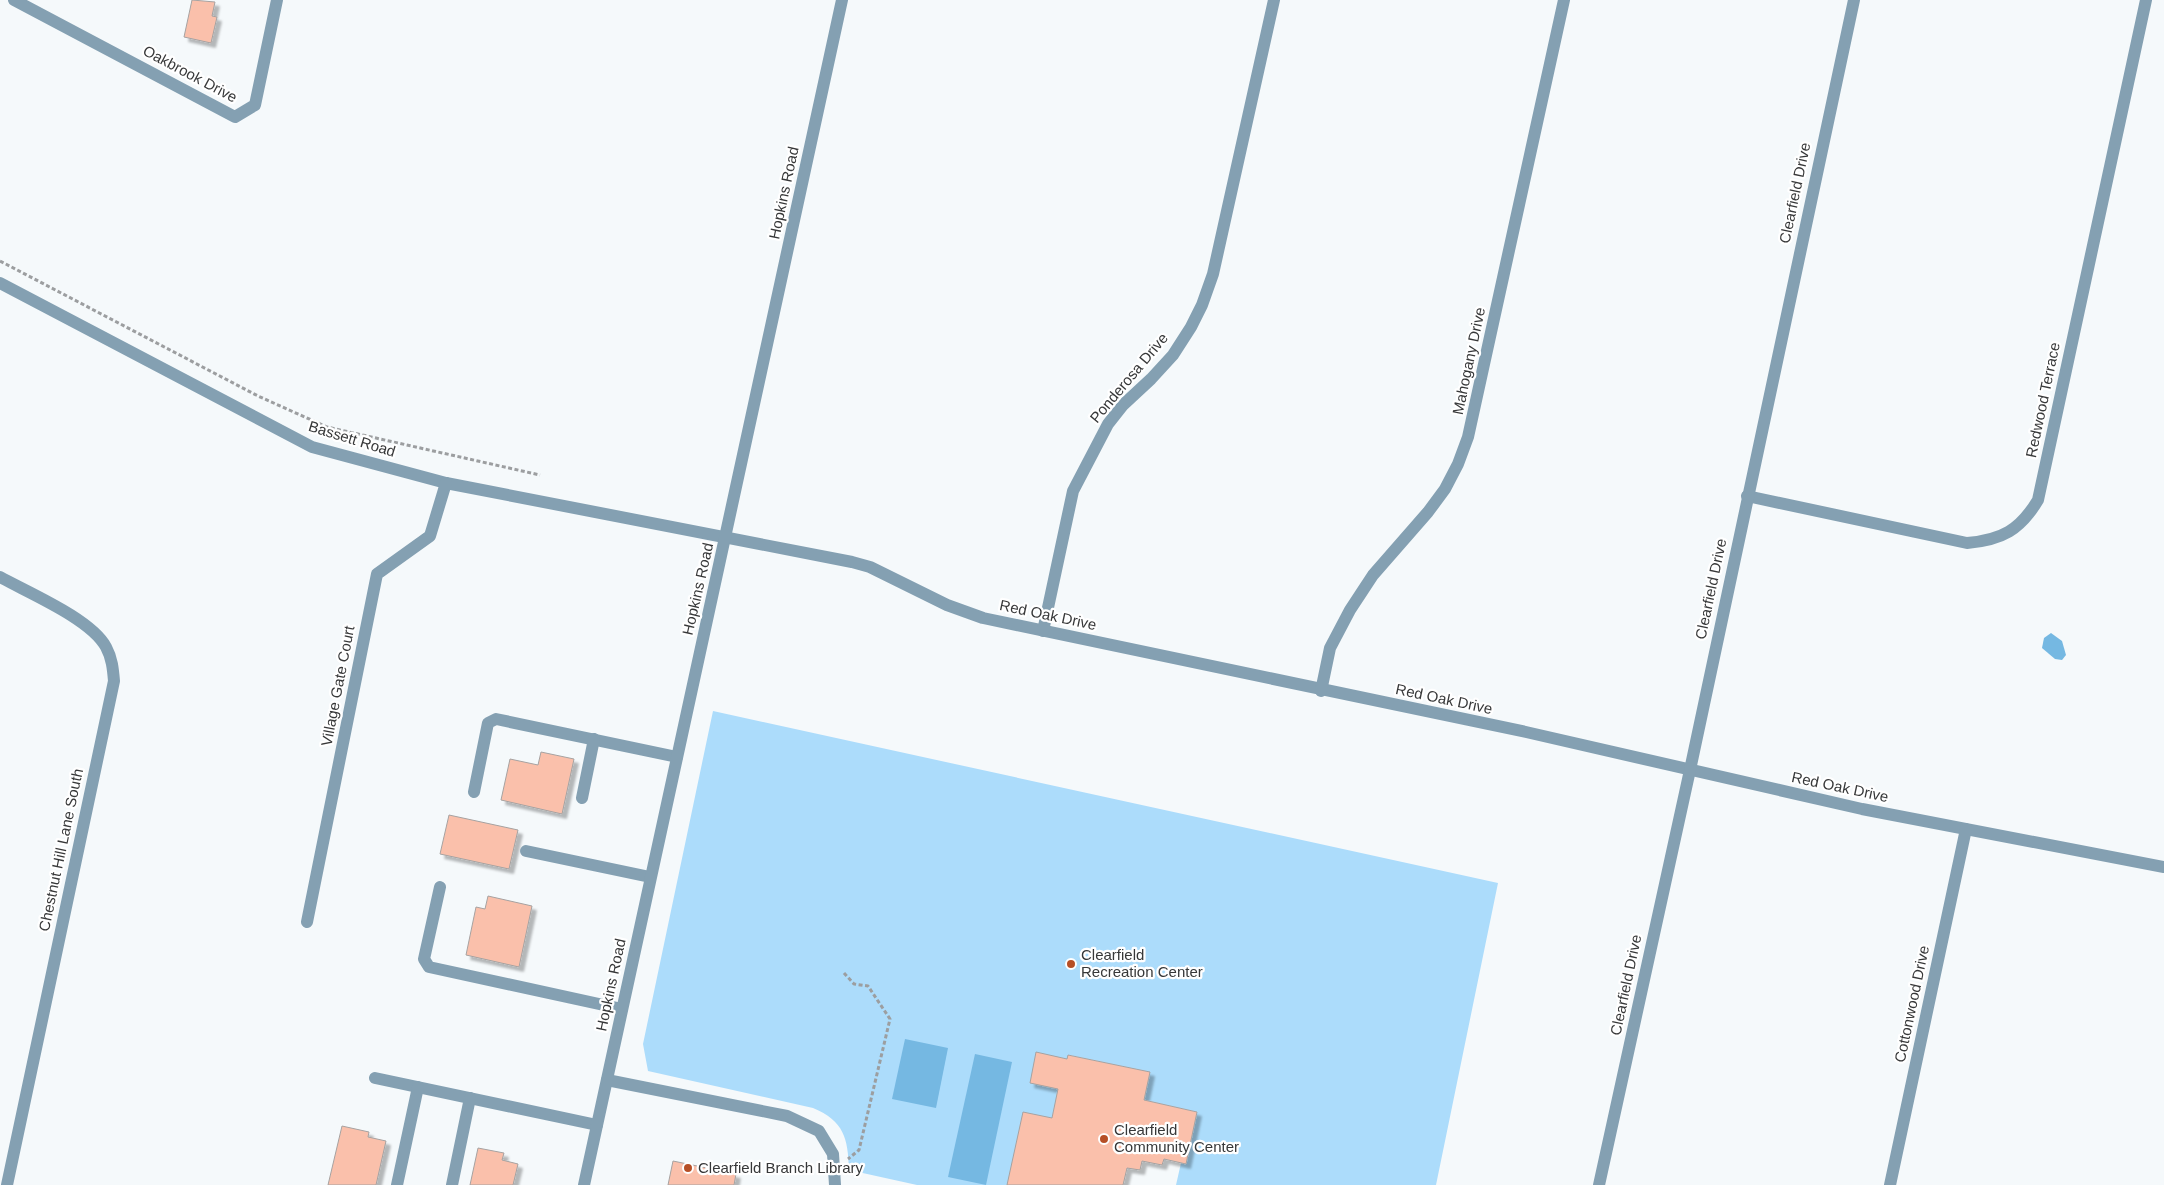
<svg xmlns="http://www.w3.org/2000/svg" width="2164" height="1185" font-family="Helvetica,sans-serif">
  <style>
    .green { fill: #acdcfb }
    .water { fill: #75b8e2 }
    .building { fill: #fac0ab; stroke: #a6a2a1; filter: url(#shadow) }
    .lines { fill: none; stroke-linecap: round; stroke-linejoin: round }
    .path { stroke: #9c9ea0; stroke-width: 3; stroke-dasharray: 4 2.5; stroke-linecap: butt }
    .minor { stroke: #84a0b2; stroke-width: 12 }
    .poi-dot { fill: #b64f26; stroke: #fff; stroke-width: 2 }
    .labels { text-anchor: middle; stroke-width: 4.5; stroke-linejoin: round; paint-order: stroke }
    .street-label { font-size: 15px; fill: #373839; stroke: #fff }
    .poi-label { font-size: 15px; fill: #373839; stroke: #fff; text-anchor: start }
  </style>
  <defs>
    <filter id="shadow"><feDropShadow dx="4.5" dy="4.5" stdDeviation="1" flood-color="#0004"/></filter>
  </defs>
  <rect width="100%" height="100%" fill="#f5f9fb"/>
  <path class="green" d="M713,711L1498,883L1436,1185H1176L1181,1163H1186L1197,1112L1144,1100L1149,1072L1069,1055L1052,1118L1007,1185H917L849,1170C848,1138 844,1121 813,1108L648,1071L643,1044Z"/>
  <g class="water">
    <polygon points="2051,633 2062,641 2066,655 2062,660 2055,659 2042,648 2044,638"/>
    <polygon points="905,1039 948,1048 936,1108 892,1099"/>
    <polygon points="975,1054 1012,1062 986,1185 948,1177"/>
  </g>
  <g class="building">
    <polygon points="192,0 215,2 212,16 217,17 211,43 184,37"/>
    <polygon points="541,752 574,759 562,814 501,800 510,759 538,765"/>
    <polygon points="449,815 518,830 509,869 440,854"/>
    <polygon points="488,896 532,906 519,967 466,955 476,907 485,909"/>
    <polygon points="1036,1052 1067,1059 1068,1055 1150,1072 1144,1100 1197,1112 1186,1164 1164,1159 1162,1165 1142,1161 1140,1170 1127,1168 1123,1185 1007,1185 1023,1112 1052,1118 1058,1089 1030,1083"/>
    <polygon points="342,1126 369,1132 368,1137 386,1141 376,1185 328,1185"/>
    <polygon points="478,1148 504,1153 502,1160 518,1164 513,1185 470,1185"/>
    <polygon points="673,1161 736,1174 734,1185 668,1185"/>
  </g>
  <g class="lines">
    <g class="path">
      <polyline points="0,261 258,396 327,427 540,475"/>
      <polyline points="844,973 854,984 868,986 890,1019 859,1150 848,1159"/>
    </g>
    <g class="minor">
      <polyline points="14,0 235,117 255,105 277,0"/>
      <polyline points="0,283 312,447 446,483 852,562 870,567 947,605 983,618 1526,732 1862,809 2164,867"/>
      <path d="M1747,496L1967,543C2002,540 2020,530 2038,500L2146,0"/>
      <path d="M0,577C29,593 91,619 106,647C112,658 113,669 114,681L7,1185"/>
      <polyline points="1043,631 1073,491 1108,424 1123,405 1151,379 1173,355 1191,327 1202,305 1213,274 1274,0"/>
      <polyline points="1321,691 1330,648 1350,610 1373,575 1428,512 1445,489 1458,464 1468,437 1564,0"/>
      <polyline points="474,792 488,723 496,719 677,757"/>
      <polyline points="582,798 594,739"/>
      <polyline points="526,851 650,877"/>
      <polyline points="440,887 424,959 429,967 622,1009"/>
      <polyline points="307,922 377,574 430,536 446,483"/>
      <polyline points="375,1078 597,1125"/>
      <polyline points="607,1080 787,1116 819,1131 833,1154 835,1185"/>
      <polyline points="397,1185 418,1087"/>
      <polyline points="452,1185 470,1098"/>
      <polyline points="584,1185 842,0"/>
      <polyline points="1599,1185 1690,770 1854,0"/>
      <polyline points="1890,1185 1966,829"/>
    </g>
  </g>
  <g class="poi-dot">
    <circle cx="1071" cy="964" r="5"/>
    <circle cx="1104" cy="1139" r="5"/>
    <circle cx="688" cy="1168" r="5"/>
  </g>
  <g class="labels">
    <g class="street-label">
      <text transform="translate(190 74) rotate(28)" y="5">Oakbrook Drive</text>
      <text transform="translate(784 193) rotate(-78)" y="5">Hopkins Road</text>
      <text transform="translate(1795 193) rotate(-78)" y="5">Clearfield Drive</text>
      <text transform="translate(1469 361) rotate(-78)" y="5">Mahogany Drive</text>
      <text transform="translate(1129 378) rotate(-50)" y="5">Ponderosa Drive</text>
      <text transform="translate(2043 400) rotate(-78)" y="5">Redwood Terrace</text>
      <text transform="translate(352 439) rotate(17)" y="5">Bassett Road</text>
      <text transform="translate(698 589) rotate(-77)" y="5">Hopkins Road</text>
      <text transform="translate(1711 589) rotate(-78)" y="5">Clearfield Drive</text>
      <text transform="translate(1048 615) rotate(12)" y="5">Red Oak Drive</text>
      <text transform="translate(338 686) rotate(-79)" y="5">Village Gate Court</text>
      <text transform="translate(1444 699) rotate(12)" y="5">Red Oak Drive</text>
      <text transform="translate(1840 787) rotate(12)" y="5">Red Oak Drive</text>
      <text transform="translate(61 850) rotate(-78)" y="5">Chestnut Hill Lane South</text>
      <text transform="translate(611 985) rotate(-78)" y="5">Hopkins Road</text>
      <text transform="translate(1626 985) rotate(-78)" y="5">Clearfield Drive</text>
      <text transform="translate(1912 1004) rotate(-78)" y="5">Cottonwood Drive</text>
    </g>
    <g class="poi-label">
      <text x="1081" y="960">Clearfield<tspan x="1081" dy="17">Recreation Center</tspan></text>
      <text x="1114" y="1135">Clearfield<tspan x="1114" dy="17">Community Center</tspan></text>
      <text x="698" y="1173">Clearfield Branch Library</text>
    </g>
  </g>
</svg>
